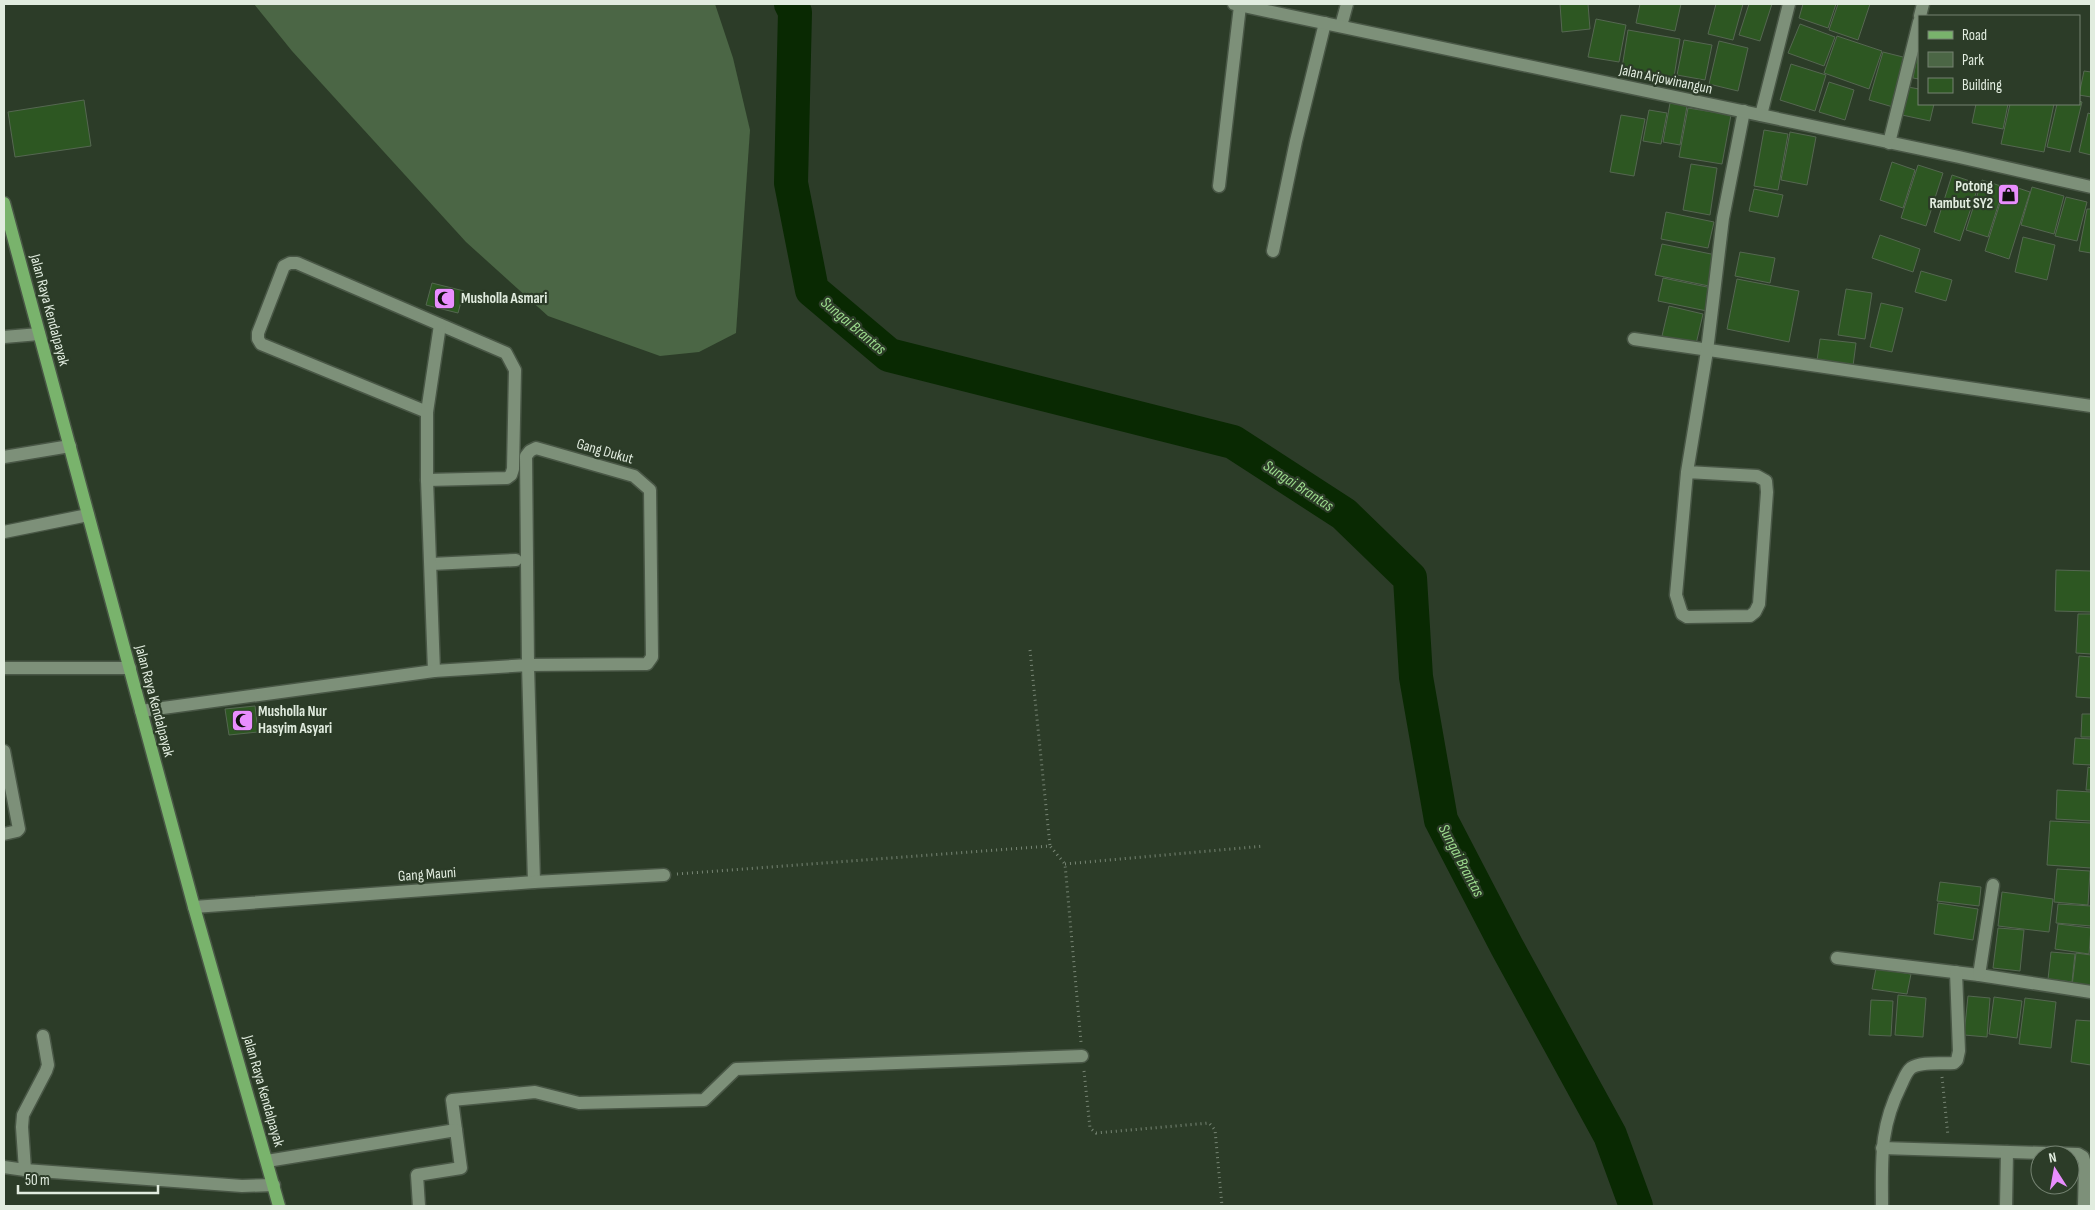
<svg xmlns="http://www.w3.org/2000/svg" width="2095" height="1210" font-family="'Sofia Sans Condensed',sans-serif">
  <style>
    .green { fill: #4b6645 }
    .lines { fill: none; stroke-linecap: round; stroke-linejoin: round }
    .river { stroke: #092902; stroke-width: 34 }
    .building { fill: #2d5722; stroke: #556751 }
    .minor-casing { stroke: #495746; stroke-width: 15 }
    .secondary-casing { stroke: #495746; stroke-width: 15 }
    .primary-casing { stroke: #495746; stroke-width: 15 }
    .path { stroke: #778574; stroke-width: 3; stroke-dasharray: 1 4; stroke-linecap: butt }
    .minor { stroke: #7d9079; stroke-width: 12 }
    .secondary { stroke: #7d9079; stroke-width: 12 }
    .primary { stroke: #79b36c; stroke-width: 12 }
    .labels { text-anchor: middle; stroke-width: 4.5; stroke-linejoin: round; paint-order: stroke }
    .street-label { font-size: 15px; fill: #e1ecdf; stroke: #2c3c28 }
    .poi-label { font-size: 15px; font-weight: bold; fill: #e1ecdf; stroke: #2c3c28; text-anchor: start }
    .water-label { font-size: 16px; font-style: italic; fill: #9ddc8e; stroke: #2c3c28 }
  </style>
  <rect width="100%" height="100%" fill="#2c3c28"/>
  <polygon class="green" points="254,4 715,4 733,58 750,130 736,333 699,352 660,356 548,316 466,242 292,51"/>
  <g class="lines">
    <polyline class="river" points="791,4 795,12 791,183 812,290 889,355 1233,442 1344,514 1410,578 1416,677 1441,820 1507,947 1610,1135 1636,1206"/>
  </g>
  <g class="building">
    <polygon points="1560,4 1588,4 1590,29 1562,32"/>
    <polygon points="1640,4 1681,4 1675,31 1636,23"/>
    <polygon points="1716,4 1743,4 1733,40 1708,34"/>
    <polygon points="1749,4 1772,4 1760,41 1739,35"/>
    <polygon points="1803,4 1836,4 1828,28 1799,18"/>
    <polygon points="1838,4 1870,4 1858,40 1829,30"/>
    <polygon points="1596,19 1626,25 1619,62 1588,57"/>
    <polygon points="1800,24 1835,37 1824,66 1788,53"/>
    <polygon points="1628,30 1680,39 1674,77 1622,68"/>
    <polygon points="1837,36 1882,51 1869,89 1824,73"/>
    <polygon points="1684,40 1712,45 1705,80 1677,75"/>
    <polygon points="1719,41 1748,48 1738,91 1709,84"/>
    <polygon points="1919,46 1919,79 1913,78"/>
    <polygon points="1883,52 1907,58 1893,107 1869,100"/>
    <polygon points="1791,64 1826,75 1815,111 1780,100"/>
    <polygon points="2084,71 2091,72 2091,97 2079,95"/>
    <polygon points="1829,82 1854,90 1845,120 1819,112"/>
    <polygon points="1908,87 1919,89 1919,104 1934,104 1930,121 1902,115"/>
    <polygon points="84,100 91,146 15,157 8,112"/>
    <polygon points="2079,101 2082,102 2070,152 2047,147 2057,104 2079,104"/>
    <polygon points="1670,103 1687,106 1680,145 1663,142"/>
    <polygon points="1976,104 2008,104 2003,129 1972,123"/>
    <polygon points="2010,104 2054,104 2044,152 2001,144"/>
    <polygon points="1688,108 1731,115 1722,164 1679,157"/>
    <polygon points="1649,110 1667,113 1661,144 1643,141"/>
    <polygon points="2088,113 2091,114 2091,155 2079,152"/>
    <polygon points="1621,115 1645,119 1634,176 1610,172"/>
    <polygon points="1764,130 1788,134 1778,190 1754,186"/>
    <polygon points="1790,132 1816,137 1807,185 1781,180"/>
    <polygon points="1892,162 1915,170 1903,208 1880,200"/>
    <polygon points="1691,164 1717,168 1710,215 1683,210"/>
    <polygon points="1918,165 1943,173 1926,226 1901,218"/>
    <polygon points="1952,175 1979,184 1960,241 1934,232"/>
    <polygon points="1982,180 2004,187 1988,237 1966,230"/>
    <polygon points="2006,184 2030,192 2009,259 1985,251"/>
    <polygon points="2032,187 2064,196 2054,234 2021,225"/>
    <polygon points="1754,189 1783,195 1778,217 1749,211"/>
    <polygon points="2066,197 2087,202 2077,241 2055,236"/>
    <polygon points="2087,209 2091,209 2091,253 2079,251"/>
    <polygon points="1666,212 1714,222 1708,248 1661,239"/>
    <polygon points="1880,235 1920,249 1913,272 1872,258"/>
    <polygon points="2023,237 2055,245 2047,280 2015,272"/>
    <polygon points="1662,244 1716,255 1709,286 1655,275"/>
    <polygon points="1740,252 1775,258 1770,283 1735,276"/>
    <polygon points="1921,271 1952,280 1946,301 1915,292"/>
    <polygon points="1663,278 1712,288 1707,311 1658,301"/>
    <polygon points="1737,279 1799,291 1789,342 1727,329"/>
    <polygon points="432,283 464,291 458,313 426,305"/>
    <polygon points="1846,289 1872,293 1865,339 1838,335"/>
    <polygon points="1881,303 1903,308 1892,352 1870,347"/>
    <polygon points="1669,306 1703,314 1696,344 1662,336"/>
    <polygon points="1820,339 1856,343 1853,366 1817,361"/>
    <polygon points="2056,570 2091,571 2091,612 2055,611"/>
    <polygon points="2078,614 2091,614 2091,654 2076,653"/>
    <polygon points="2079,656 2091,657 2091,698 2076,697"/>
    <polygon points="255,706 258,732 229,735 225,709"/>
    <polygon points="2082,714 2091,714 2091,737 2081,737"/>
    <polygon points="2075,738 2091,739 2091,765 2073,764"/>
    <polygon points="2088,767 2091,768 2091,790 2086,790"/>
    <polygon points="2057,790 2091,792 2091,821 2056,819"/>
    <polygon points="2050,821 2091,823 2091,868 2047,865"/>
    <polygon points="2057,869 2090,871 2088,905 2054,902"/>
    <polygon points="1940,882 1981,887 1979,906 1937,901"/>
    <polygon points="2002,892 2053,899 2049,932 1998,926"/>
    <polygon points="1938,903 1978,909 1973,940 1934,934"/>
    <polygon points="2058,904 2091,906 2091,926 2056,923"/>
    <polygon points="2058,924 2091,928 2089,954 2055,949"/>
    <polygon points="1998,928 2024,930 2020,971 1993,968"/>
    <polygon points="2051,952 2075,954 2072,982 2048,979"/>
    <polygon points="2076,953 2091,955 2091,988 2072,986"/>
    <polygon points="1876,968 1911,974 1907,994 1872,989"/>
    <polygon points="1898,995 1926,998 1923,1037 1895,1035"/>
    <polygon points="1968,996 1990,998 1987,1037 1964,1035"/>
    <polygon points="1994,997 2022,1001 2017,1038 1989,1034"/>
    <polygon points="2025,998 2056,1002 2051,1048 2019,1044"/>
    <polygon points="1871,1000 1893,1001 1891,1036 1869,1035"/>
    <polygon points="2076,1020 2091,1021 2091,1065 2071,1062"/>
  </g>
  <g class="lines">
    <defs>
      <g id="minor">
        <polyline points="1920,16 1923,4"/>
        <polyline points="1341,26 1347,4"/>
        <polyline points="1761,115 1789,4"/>
        <polyline points="1889,143 1919,22"/>
        <polyline points="1219,186 1240,6"/>
        <polyline points="1273,251 1296,141 1325,23"/>
        <polyline points="4,337 39,334"/>
        <polyline points="1634,339 2091,406"/>
        <polyline points="427,412 261,344 258,339 258,333 284,266 290,263 297,263 506,353 515,370 513,469 511,475 507,478 427,480"/>
        <polyline points="4,457 70,446"/>
        <polyline points="1687,472 1757,476 1766,481 1767,492 1759,604 1755,612 1750,616 1687,617 1682,614 1676,595 1687,472 1707,351 1723,218 1744,111"/>
        <polyline points="4,532 88,515"/>
        <polyline points="431,564 516,560"/>
        <polyline points="4,668 130,668"/>
        <polyline points="434,671 427,480 427,412 440,325"/>
        <polyline points="141,711 434,671 528,665 647,664 652,657 650,490 634,476 536,448 530,451 526,456 528,665 534,882"/>
        <polyline points="4,751 19,829 17,831 4,834"/>
        <polyline points="194,907 534,882 664,875"/>
        <polyline points="1837,958 1979,975 2091,992"/>
        <polyline points="1979,975 1993,885"/>
        <polyline points="456,1130 452,1100 535,1092 579,1103 704,1100 736,1069 1082,1056"/>
        <polyline points="1882,1148 2078,1154 2083,1157 2085,1164 2084,1206"/>
        <polyline points="267,1161 456,1130 461,1168 417,1175 419,1206"/>
        <polyline points="4,1167 25,1170 242,1186 274,1185"/>
        <polyline points="25,1170 22,1127 23,1115 46,1071 48,1065 43,1036"/>
        <path d="M1882,1206C1882,1159 1879,1129 1901,1085C1904,1079 1906,1072 1911,1068C1921,1061 1942,1064 1954,1063L1957,1060L1959,1051L1956,972"/>
        <polyline points="2006,1206 2007,1152"/>
      </g>
      <polyline id="secondary" points="1234,4 1959,157 2091,187"/>
      <polyline id="primary" points="4,203 194,907 279,1206"/>
    </defs>
    <use href="#minor" class="minor-casing"/>
    <use href="#secondary" class="secondary-casing"/>
    <use href="#primary" class="primary-casing"/>
    <g class="path">
      <polyline points="1030,650 1050,846"/>
      <polyline points="1065,864 1264,846"/>
      <polyline points="677,874 1050,846 1065,864 1081,1042"/>
      <polyline points="1084,1071 1090,1128 1096,1133 1209,1123 1215,1130 1222,1206"/>
      <polyline points="1942,1077 1948,1136"/>
    </g>
    <use href="#minor" class="minor"/>
    <use href="#secondary" class="secondary"/>
    <use href="#primary" class="primary"/>
  </g>
  <defs>
    <symbol id="shop-square" viewBox="-11 -11 22 22"><rect x="-9" y="-9" width="18" height="18" rx="4" fill="#e98efe" stroke="#2c3c28"/><path d="M-5-2.5h2.3a2.7 3.5 0 0 1 5.4 0H5L5.5 6h-11ZM-1.5-2.5h3a1.5 2.3 0 0 0-3 0Z" fill="#111"/></symbol>
    <symbol id="mosque-square" viewBox="-11 -11 22 22"><rect x="-9" y="-9" width="18" height="18" rx="4" fill="#e98efe" stroke="#2c3c28"/><path d="M3.5-4.9A6 6 0 1 0 3.5 4.9A5 5 0 1 1 3.5-4.9Z" fill="#111"/></symbol>
  </defs>
  <g fill-rule="evenodd">
    <use href="#shop-square" x="1996" y="182" width="25" height="25"/>
    <use href="#mosque-square" x="432" y="286" width="25" height="25"/>
    <use href="#mosque-square" x="230" y="708" width="25" height="25"/>
  </g>
  <g class="labels">
    <g class="street-label">
      <text transform="translate(1666 79) rotate(12)" y="5">Jalan Arjowinangun</text>
      <text transform="translate(50 310) rotate(75)" y="5">Jalan Raya Kendalpayak</text>
      <text transform="translate(605 451) rotate(16)" y="5">Gang Dukut</text>
      <text transform="translate(155 701) rotate(75)" y="5">Jalan Raya Kendalpayak</text>
      <text transform="translate(427 874) rotate(-4)" y="5">Gang Mauni</text>
      <text transform="translate(264 1091) rotate(74)" y="5">Jalan Raya Kendalpayak</text>
    </g>
    <g class="poi-label">
      <text x="1993" y="191" text-anchor="end">Potong<tspan x="1993" dy="17">Rambut SY2</tspan></text>
      <text x="461" y="303">Musholla Asmari</text>
      <text x="258" y="716">Musholla Nur<tspan x="258" dy="17">Hasyim Asyari</tspan></text>
    </g>
    <g class="water-label">
      <text transform="translate(854 325) rotate(40)" y="6">Sungai Brantas</text>
      <text transform="translate(1299 485) rotate(33)" y="6">Sungai Brantas</text>
      <text transform="translate(1462 860) rotate(62)" y="6">Sungai Brantas</text>
    </g>
  </g>
  <rect width="2095" height="1210" fill="none" stroke="#e1ecdf" stroke-width="10"/>
  <rect x="1918" y="15" width="162" height="90" fill="#2c3c28" stroke="#748271"/>
  <rect x="1928" y="31" width="25" height="8" fill="#79b36c" stroke="#748271"/>
  <text x="1962" y="40" font-size="15" fill="#e1ecdf">Road</text>
  <rect x="1928" y="52" width="25" height="15" fill="#4b6645" stroke="#748271"/>
  <text x="1962" y="65" font-size="15" fill="#e1ecdf">Park</text>
  <rect x="1928" y="78" width="25" height="15" fill="#2d5722" stroke="#748271"/>
  <text x="1962" y="90" font-size="15" fill="#e1ecdf">Building</text>
  <g transform="translate(2055 1170) rotate(349)"><circle r="24" fill="#2c3c28" stroke="#748271"/>
  <path d="M0-4L9 19L0 12L-9 19Z" fill="#e98efe"/>
  <text y="-8" font-size="14" font-weight="bold" text-anchor="middle" fill="#e1ecdf">N</text>
  </g>
  <path d="M18 1185v8h140v-8" fill="none" stroke="#e1ecdf" stroke-width="2.5"/>
  <text x="25" y="1185" font-size="15" fill="#e1ecdf" stroke="#2c3c28" stroke-width="4" paint-order="stroke">50 m</text>
</svg>
